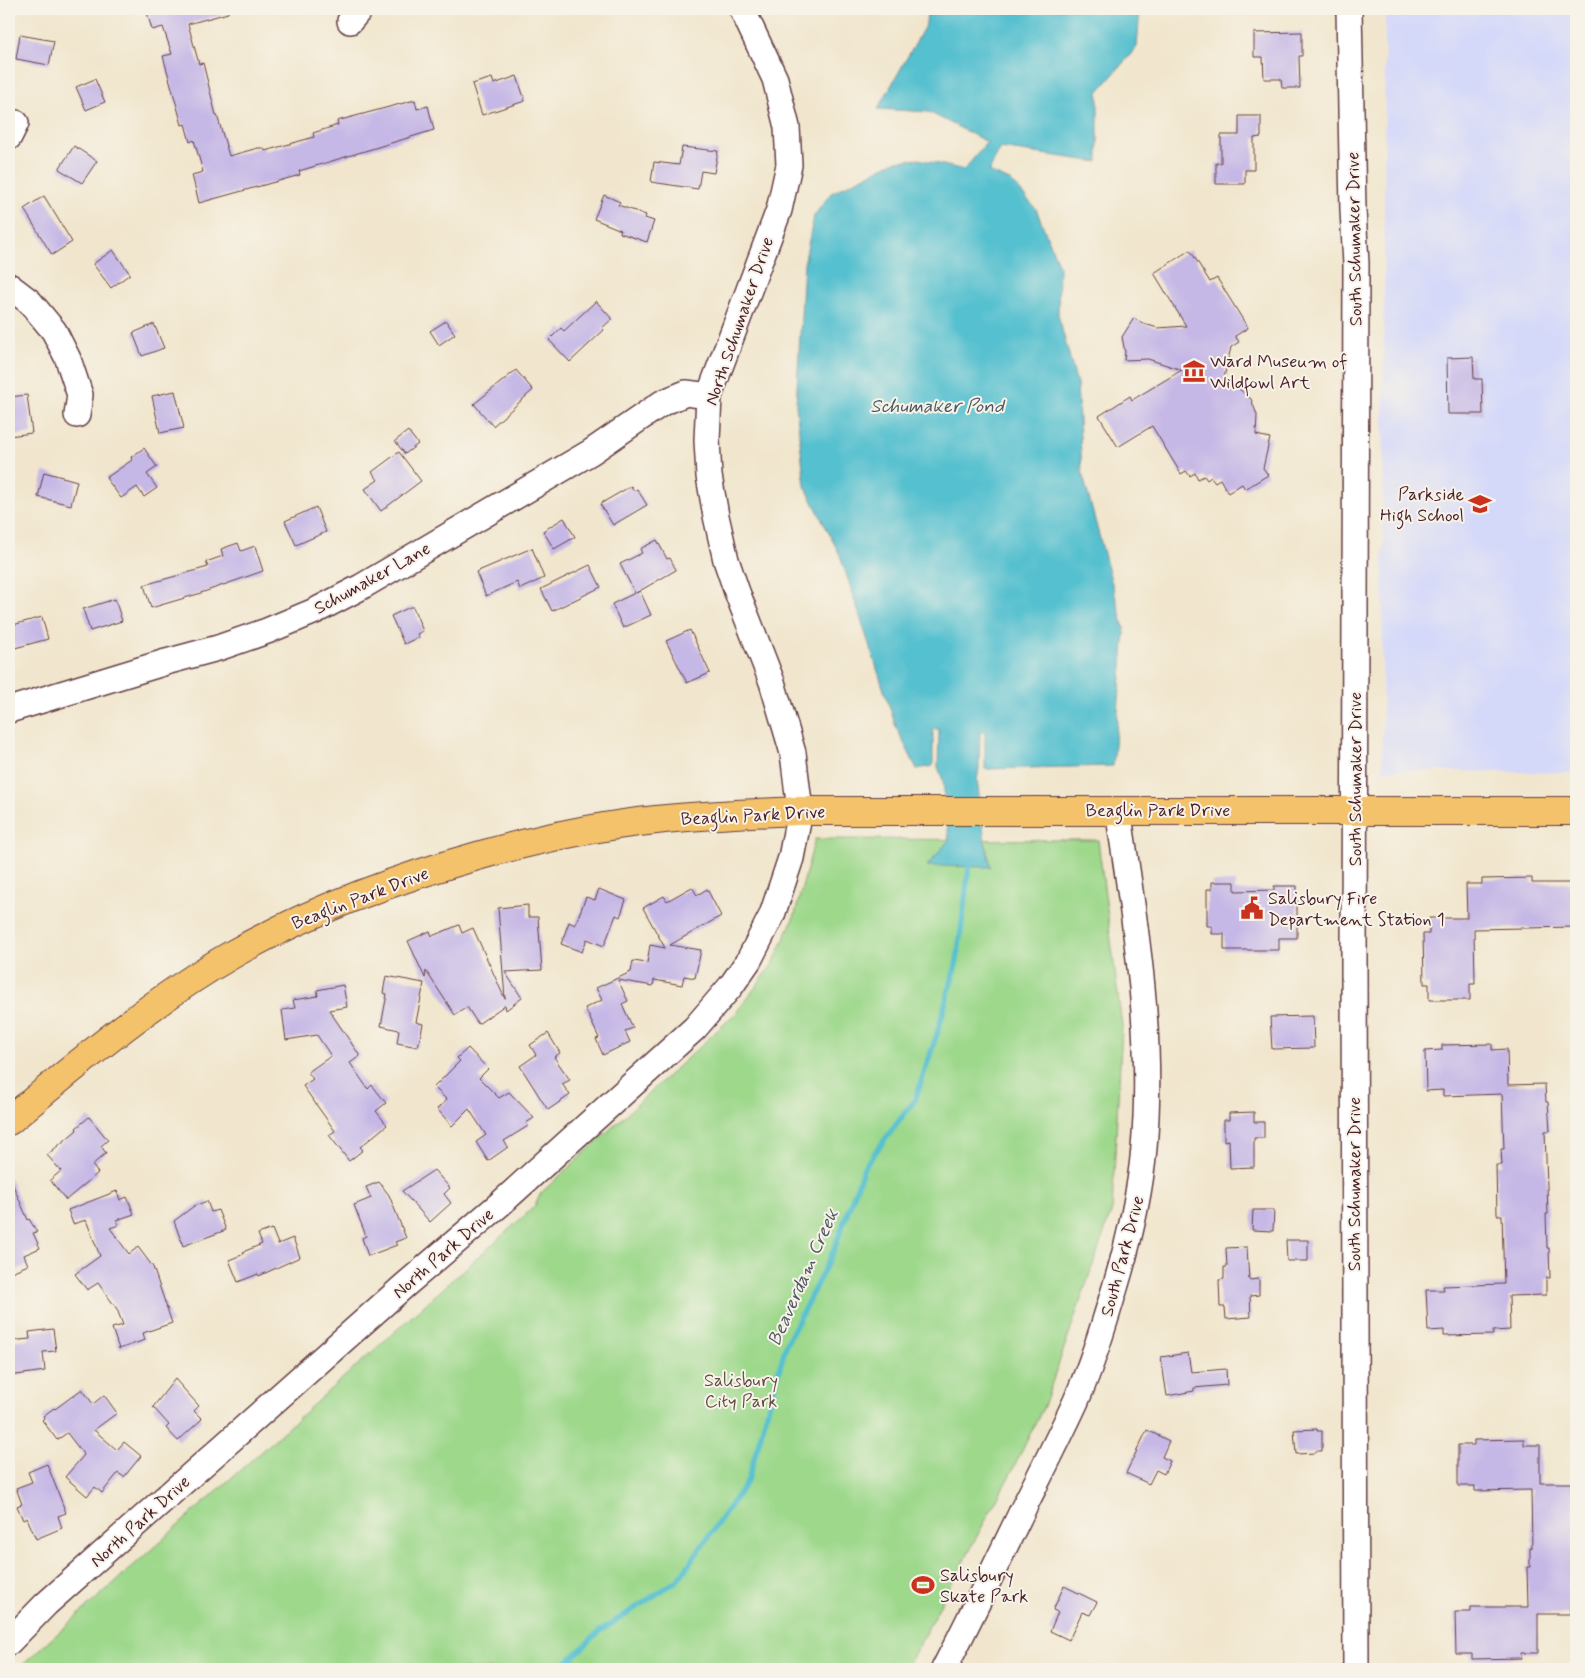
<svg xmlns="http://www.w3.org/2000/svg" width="1585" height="1678" font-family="Mynerve,sans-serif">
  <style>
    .built { fill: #d4d8f9 }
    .green { fill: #9dd88b; stroke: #747c5b }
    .water { fill: #55c0cf; stroke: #50707d }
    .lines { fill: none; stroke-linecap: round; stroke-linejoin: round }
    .stream { stroke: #55c0cf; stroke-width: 5.5 }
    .building { fill: #c6b8e6 }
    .minor-casing { stroke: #633d43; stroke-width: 28 }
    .major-casing { stroke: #633d43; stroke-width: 30 }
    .minor { stroke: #fff; stroke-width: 25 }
    .major { stroke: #f3c26a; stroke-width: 28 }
    .labels { text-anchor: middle; stroke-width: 4; stroke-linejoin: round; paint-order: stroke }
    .street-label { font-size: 18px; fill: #4a1f2b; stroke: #f7f3e8 }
    .poi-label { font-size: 18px; fill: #4a1f2b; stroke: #f7f3e8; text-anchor: start }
    .park-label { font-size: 18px; fill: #5f4d43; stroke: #f7f3e8 }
    .water-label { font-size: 19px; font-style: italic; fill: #4e5764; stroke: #f7f3e8 }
  </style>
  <rect width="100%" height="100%" fill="#f7f3e8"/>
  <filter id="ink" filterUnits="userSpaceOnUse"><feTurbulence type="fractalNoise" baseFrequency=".02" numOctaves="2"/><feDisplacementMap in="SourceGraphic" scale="10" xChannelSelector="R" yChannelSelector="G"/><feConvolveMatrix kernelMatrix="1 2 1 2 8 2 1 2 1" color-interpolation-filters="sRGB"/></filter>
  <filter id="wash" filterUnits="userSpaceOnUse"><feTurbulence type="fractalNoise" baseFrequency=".0096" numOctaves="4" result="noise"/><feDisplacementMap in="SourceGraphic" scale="20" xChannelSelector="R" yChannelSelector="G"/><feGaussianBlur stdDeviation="1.12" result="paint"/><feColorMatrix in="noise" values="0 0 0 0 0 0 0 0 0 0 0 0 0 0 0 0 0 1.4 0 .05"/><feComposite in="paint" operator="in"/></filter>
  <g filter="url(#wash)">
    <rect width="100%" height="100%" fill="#f1e6cd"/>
    <polygon class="built" points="1385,9 1576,9 1576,773 1382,770"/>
    <polygon class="green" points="815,839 1098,840 1122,1026 1112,1210 1044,1406 1013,1469 906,1669 18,1669 534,1207 541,1193 736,1013 773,964 795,914"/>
    <polygon class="water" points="927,9 1140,9 1137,47 1098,92 1098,162 1000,148 989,172 1012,182 1036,209 1059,266 1058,315 1077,384 1082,472 1125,632 1113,766 985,769 985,732 980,732 979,768 977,780 985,842 991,867 927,866 949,840 943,780 938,767 939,729 933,729 933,766 917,769 896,727 840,555 805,486 796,405 804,264 814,216 831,193 895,161 919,159 964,170 987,142 929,112 878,109 926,24"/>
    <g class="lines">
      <polyline class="stream" points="560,1669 600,1631 678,1580 748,1480 786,1345 833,1252 864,1167 915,1100 937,1034 957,961 969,867"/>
    </g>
    <g id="blocks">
      <g class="building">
        <polygon points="146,9 228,9 228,13 188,24 199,64 203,63 216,115 217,115 229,156 258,148 264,148 265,151 314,137 313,133 338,125 337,121 415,100 417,109 428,106 434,130 299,171 300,175 199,203 192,175 203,172 194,140 190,142 185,124 182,125 163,56 172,54 163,27 152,30"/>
        <polygon points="1302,32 1302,56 1299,56 1300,88 1282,88 1281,79 1264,79 1263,57 1254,57 1254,33"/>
        <polygon points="20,35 54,41 49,65 16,59"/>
        <polygon points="517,76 525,101 482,115 472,84 492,78 494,84"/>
        <polygon points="95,79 105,102 86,110 76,87"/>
        <polygon points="1239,116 1261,116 1261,137 1254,138 1254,170 1245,170 1245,184 1216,184 1216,163 1221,163 1221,135 1239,135"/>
        <polygon points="74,146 97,161 82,183 59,169"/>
        <polygon points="682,147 718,151 714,173 701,171 698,189 651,182 654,162 679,165"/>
        <polygon points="604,195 620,202 618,205 646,215 645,218 654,221 647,242 620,233 621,230 594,219"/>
        <polygon points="44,196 72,242 52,255 24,209"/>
        <polygon points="113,250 130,274 111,288 93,264"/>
        <polygon points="1190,250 1210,282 1217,278 1248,328 1235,336 1239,342 1231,347 1223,382 1238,388 1251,399 1257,415 1256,435 1270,438 1263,468 1268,475 1245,489 1242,484 1228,493 1220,479 1215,482 1211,477 1207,480 1204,476 1198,479 1195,473 1190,476 1186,471 1181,474 1152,426 1118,447 1099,416 1130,396 1132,400 1182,370 1148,359 1124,360 1125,352 1122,337 1134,318 1141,323 1158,328 1186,326 1154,273"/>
        <polygon points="596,301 612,319 602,328 604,330 570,362 549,340 561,328 564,331"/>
        <polygon points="446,321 455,334 439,345 430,331"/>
        <polygon points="154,324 164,348 142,356 133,333"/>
        <polygon points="1473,357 1474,379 1482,379 1483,414 1448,414 1447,358"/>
        <polygon points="516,370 533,390 493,426 474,404"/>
        <polygon points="175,391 184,428 160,433 152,396"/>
        <polygon points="27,395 32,433 9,436 9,397"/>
        <polygon points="408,431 418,444 405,454 395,441"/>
        <polygon points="144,448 157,467 147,474 157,488 144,497 137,487 121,498 106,478 132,460 131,457"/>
        <polygon points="399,452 421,481 381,511 365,489 378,480 372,472"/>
        <polygon points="44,472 77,481 71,505 38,497"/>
        <polygon points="631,486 634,491 637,489 647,505 613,525 600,504"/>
        <polygon points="316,507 326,532 296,545 285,521"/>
        <polygon points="564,518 575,537 554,549 543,531"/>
        <polygon points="657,540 667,559 670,558 676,570 636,593 640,591 651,615 623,628 612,604 635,593 620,564 642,553 640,549"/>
        <polygon points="238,543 241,551 255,546 263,571 198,594 151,608 144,585 208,567 206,562 223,556 221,549"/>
        <polygon points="532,548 544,578 520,589 517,582 486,596 476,572"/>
        <polygon points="590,565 601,587 552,611 541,589"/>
        <polygon points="115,599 122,621 90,631 83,609"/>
        <polygon points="410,607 413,607 423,631 417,634 419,637 404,644 391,616"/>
        <polygon points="42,617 48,639 15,648 9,626"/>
        <polygon points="690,630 710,673 687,683 666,641"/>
        <polygon points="1532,878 1532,883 1576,883 1576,927 1474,929 1475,984 1470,984 1470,1000 1429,1000 1429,984 1424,984 1423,934 1429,934 1429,918 1467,918 1466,884 1482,884 1482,879"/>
        <polygon points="1212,882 1235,882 1235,891 1274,890 1274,886 1297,886 1297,938 1279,938 1279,950 1224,950 1224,934 1212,934 1212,926 1207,926 1207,889 1212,889"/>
        <polygon points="692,887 697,895 707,889 721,916 670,945 701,950 695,978 684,976 682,985 654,980 653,986 618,980 628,1001 622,1004 633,1028 625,1031 630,1042 603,1055 596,1039 599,1038 585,1008 602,1000 596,988 631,972 633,961 647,963 650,945 665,948 643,908 664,896 667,901"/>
        <polygon points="599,889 626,900 620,917 616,915 604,946 587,939 582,952 561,944 569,922 575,925 586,897 595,900"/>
        <polygon points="528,905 528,917 538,917 542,970 505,972 522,998 506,1010 505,1005 478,1024 467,1007 455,1015 426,971 425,978 408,941 430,931 432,936 459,925 462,933 473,928 505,999 498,908"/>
        <polygon points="386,976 424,983 416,1022 423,1024 418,1047 397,1043 399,1030 381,1026 387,994 383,993"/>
        <polygon points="343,985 347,1007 329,1010 360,1056 350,1063 368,1089 372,1085 386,1103 376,1111 387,1125 360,1147 363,1150 349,1161 329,1135 335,1131 303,1086 313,1079 308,1072 331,1056 317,1035 286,1040 282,1010 295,1008 293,1000 318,996 317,990"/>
        <polygon points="1313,1016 1314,1048 1272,1049 1270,1017"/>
        <polygon points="548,1033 560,1053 554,1057 570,1080 562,1084 570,1095 548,1110 520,1066 536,1055 530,1045"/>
        <polygon points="1492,1044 1492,1050 1507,1049 1508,1085 1545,1084 1546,1102 1548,1102 1550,1131 1545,1131 1548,1214 1546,1214 1547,1248 1549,1248 1550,1278 1546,1278 1546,1295 1509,1296 1510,1330 1493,1331 1493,1335 1444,1336 1444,1330 1428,1331 1426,1290 1444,1290 1443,1286 1504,1284 1502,1215 1497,1215 1496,1165 1502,1165 1501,1149 1504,1149 1502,1094 1443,1096 1443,1090 1426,1091 1425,1051 1442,1050 1442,1045"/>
        <polygon points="468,1048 488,1069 479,1078 499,1098 509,1092 534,1118 526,1123 528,1126 504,1141 508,1147 488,1161 476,1142 486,1135 469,1109 452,1126 437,1109 447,1100 434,1087 460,1061 457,1058"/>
        <polygon points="1254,1112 1254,1122 1264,1122 1264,1138 1254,1138 1254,1167 1230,1168 1229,1140 1224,1141 1224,1120 1229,1120 1229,1113"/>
        <polygon points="89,1117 108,1140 101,1146 106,1153 92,1165 98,1173 66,1200 50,1180 61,1171 47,1155 77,1130 76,1128"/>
        <polygon points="434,1170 450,1188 444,1194 451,1203 430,1222 402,1191"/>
        <polygon points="9,1176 28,1220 29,1219 37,1232 33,1233 40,1248 24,1255 28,1265 9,1273"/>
        <polygon points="379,1182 389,1195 406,1238 395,1242 397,1245 368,1256 362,1238 366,1236 354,1205 371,1198 366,1187"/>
        <polygon points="117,1191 120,1200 127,1197 134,1214 117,1220 119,1225 110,1228 129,1254 138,1247 153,1267 172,1323 143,1333 145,1340 119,1349 112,1328 123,1325 117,1309 98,1283 87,1290 75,1274 100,1256 86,1220 73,1224 68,1210"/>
        <polygon points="207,1201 211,1212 218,1210 226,1230 183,1246 174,1221 194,1206"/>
        <polygon points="1253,1210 1274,1210 1273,1231 1252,1230"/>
        <polygon points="272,1229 278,1244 293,1238 300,1257 259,1276 258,1274 238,1282 229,1260 244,1254 243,1252 262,1244 258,1234"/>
        <polygon points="1286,1240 1308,1240 1308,1261 1287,1261"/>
        <polygon points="1247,1247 1249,1280 1259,1279 1259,1295 1250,1296 1251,1317 1226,1319 1225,1307 1220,1307 1219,1280 1224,1279 1224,1267 1227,1267 1226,1248"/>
        <polygon points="53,1329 56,1351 43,1352 45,1371 9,1376 9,1341 30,1339 29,1332"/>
        <polygon points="1188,1353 1191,1372 1226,1369 1227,1385 1194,1388 1194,1391 1167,1396 1161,1357"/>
        <polygon points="175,1379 199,1406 194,1411 202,1419 178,1441 166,1428 169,1425 153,1407"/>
        <polygon points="82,1389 93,1404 104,1395 117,1413 94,1430 117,1450 124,1442 141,1456 124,1477 118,1473 102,1493 95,1487 87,1496 65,1477 84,1455 67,1433 57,1440 42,1420 44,1418 43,1416 54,1408 55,1409"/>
        <polygon points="1317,1429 1317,1431 1322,1431 1322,1451 1316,1451 1316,1453 1296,1454 1294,1430"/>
        <polygon points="1147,1430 1169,1441 1162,1457 1170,1461 1164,1474 1156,1470 1149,1484 1126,1473"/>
        <polygon points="1524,1439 1524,1445 1540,1445 1540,1483 1574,1483 1576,1531 1574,1531 1574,1596 1571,1596 1571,1614 1538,1614 1538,1653 1521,1653 1521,1658 1472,1659 1472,1654 1456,1654 1455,1612 1471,1612 1471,1607 1528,1607 1527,1567 1530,1567 1530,1548 1532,1548 1531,1490 1475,1491 1475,1486 1458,1486 1458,1445 1474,1445 1474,1440"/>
        <polygon points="47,1464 66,1513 58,1516 62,1528 36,1539 27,1518 23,1520 17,1506 22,1504 16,1488 32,1482 28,1472"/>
        <polygon points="1064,1586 1097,1602 1090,1615 1082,1612 1069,1640 1050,1631 1058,1612 1053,1610"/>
      </g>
    </g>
  </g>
  <g filter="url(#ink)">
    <use href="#blocks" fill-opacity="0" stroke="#633d43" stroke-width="1"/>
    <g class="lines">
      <defs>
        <g id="minor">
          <polyline points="1349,9 1353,210 1356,264 1354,961 1356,1669"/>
          <polyline points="350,21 360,9"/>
          <polyline points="9,137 16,123"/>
          <polyline points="9,286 30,302 54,331 68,359 80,395 77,415"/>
          <polyline points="9,710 166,662 218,648 267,631 315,611 361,587 591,452 662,403 686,393 709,396"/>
          <polyline points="9,1642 46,1604 404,1286 500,1204 695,1028 731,986 749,960 772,915 791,858 800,811 793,753 772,682 737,592 726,560 716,516 709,476 707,440 709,396 779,210 789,165 787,127 775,79 742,9"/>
          <path d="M944,1669C972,1615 998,1561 1024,1507C1042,1471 1060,1436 1076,1401C1093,1362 1105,1321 1117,1281C1130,1237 1140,1193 1144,1148C1154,1035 1135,921 1118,810"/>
        </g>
        <path id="major" d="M9,1121C80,1062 153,1000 233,954C311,910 395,879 481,855C538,839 597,826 656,820C704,815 752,813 800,811H1576"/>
      </defs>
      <use href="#minor" class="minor-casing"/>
      <use href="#major" class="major-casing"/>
      <use href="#minor" class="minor"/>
      <use href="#major" class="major"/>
    </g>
  </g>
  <defs>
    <symbol id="museum-bare" viewBox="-9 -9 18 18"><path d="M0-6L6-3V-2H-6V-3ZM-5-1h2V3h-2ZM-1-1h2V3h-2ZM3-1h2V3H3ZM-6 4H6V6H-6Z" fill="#c8321e" stroke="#f7f3e8" stroke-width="2.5" paint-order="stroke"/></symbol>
    <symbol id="school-bare" viewBox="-9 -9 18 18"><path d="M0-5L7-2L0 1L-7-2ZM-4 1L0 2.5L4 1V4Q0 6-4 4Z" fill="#c8321e" stroke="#f7f3e8" stroke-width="2.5" paint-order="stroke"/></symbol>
    <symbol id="civic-bare" viewBox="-9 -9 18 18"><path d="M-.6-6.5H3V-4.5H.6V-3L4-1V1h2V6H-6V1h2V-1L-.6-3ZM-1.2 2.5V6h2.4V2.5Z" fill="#c8321e" stroke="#f7f3e8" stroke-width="2.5" paint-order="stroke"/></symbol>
    <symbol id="stadium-bare" viewBox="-9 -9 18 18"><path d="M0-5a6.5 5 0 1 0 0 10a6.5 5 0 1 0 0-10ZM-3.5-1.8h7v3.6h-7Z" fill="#c8321e" stroke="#f7f3e8" stroke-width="2.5" paint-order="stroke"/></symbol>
  </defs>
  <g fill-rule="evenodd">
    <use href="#museum-bare" x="1178" y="355" width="32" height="32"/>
    <use href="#school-bare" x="1464" y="488" width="32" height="32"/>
    <use href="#civic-bare" x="1236" y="892" width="32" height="32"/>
    <use href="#stadium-bare" x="907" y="1569" width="32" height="32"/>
  </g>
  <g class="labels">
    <g class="street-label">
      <text transform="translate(1354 239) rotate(-91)" y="6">South Schumaker Drive</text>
      <text transform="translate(739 321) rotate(-71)" y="6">North Schumaker Drive</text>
      <text transform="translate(372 578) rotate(-29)" y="6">Schumaker Lane</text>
      <text transform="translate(1355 779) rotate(-90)" y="6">South Schumaker Drive</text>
      <text x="1158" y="816">Beaglin Park Drive</text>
      <text transform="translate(753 815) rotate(-3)" y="6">Beaglin Park Drive</text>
      <text transform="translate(360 898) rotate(-21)" y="6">Beaglin Park Drive</text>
      <text transform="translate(1354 1184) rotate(-90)" y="6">South Schumaker Drive</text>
      <text transform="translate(443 1253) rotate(-41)" y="6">North Park Drive</text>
      <text transform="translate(1122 1256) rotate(-75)" y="6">South Park Drive</text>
      <text transform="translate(140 1521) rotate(-42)" y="6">North Park Drive</text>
    </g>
    <g class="poi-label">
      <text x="1210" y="367">Ward Museum of<tspan x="1210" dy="21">Wildfowl Art</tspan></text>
      <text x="1464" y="500" text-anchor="end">Parkside<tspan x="1464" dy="21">High School</tspan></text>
      <text x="1268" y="904">Salisbury Fire<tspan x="1268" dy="21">Department Station 1</tspan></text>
      <text x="940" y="1581">Salisbury<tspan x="940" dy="21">Skate Park</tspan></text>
    </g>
    <g class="park-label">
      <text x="741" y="1386">Salisbury<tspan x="741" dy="21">City Park</tspan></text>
    </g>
    <g class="water-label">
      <text x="937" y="412">Schumaker Pond</text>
      <text transform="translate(802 1277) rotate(-66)" y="7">Beaverdam Creek</text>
    </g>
  </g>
  <rect width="1585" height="1678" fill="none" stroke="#f7f3e8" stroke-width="30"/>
</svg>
